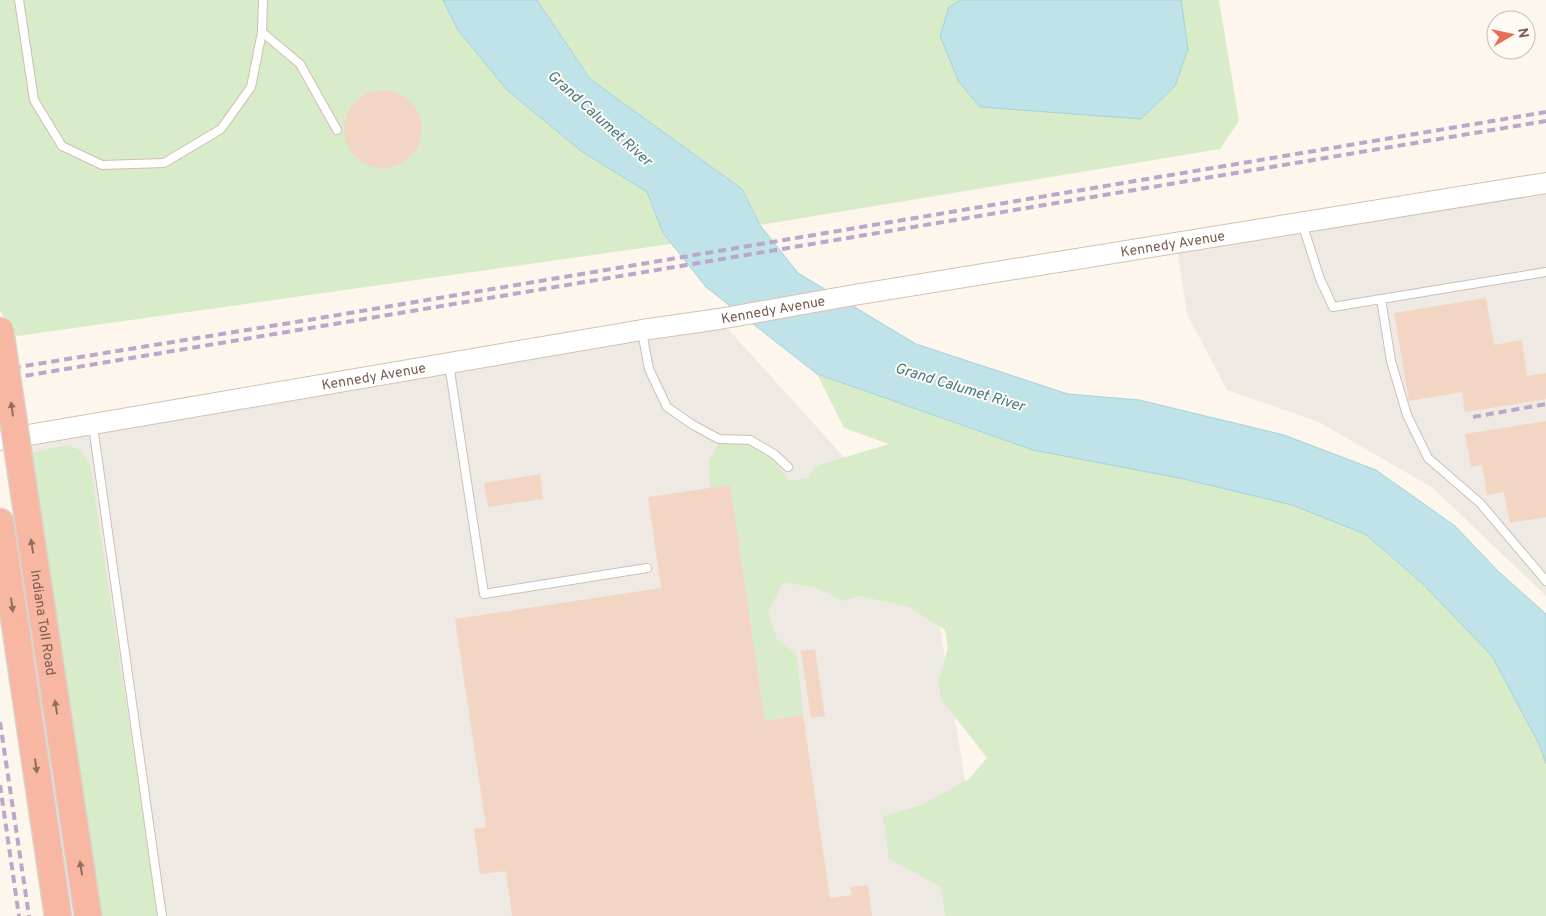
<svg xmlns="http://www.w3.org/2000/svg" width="1546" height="916" font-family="Overpass,sans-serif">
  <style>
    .industrial { fill: #efe9e4 }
    .green { fill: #d8ecc9 }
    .water { fill: #bfe3e8; stroke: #a5d3da }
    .building { fill: #f3d5c3 }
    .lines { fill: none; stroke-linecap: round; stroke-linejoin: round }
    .lane-casing { stroke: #d1beb0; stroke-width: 10 }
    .secondary-casing { stroke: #d6c0b0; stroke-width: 22 }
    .highway-casing { stroke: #dad1cd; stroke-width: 29 }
    .lane { stroke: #fff; stroke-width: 8 }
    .secondary { stroke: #fff; stroke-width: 20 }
    .highway { stroke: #f7b7a3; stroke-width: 26 }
    .rail { stroke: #b9a8c9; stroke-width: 4; stroke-dasharray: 8 5; stroke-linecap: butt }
    .highway-bridge-casing { stroke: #dad1cd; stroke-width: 29; stroke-linecap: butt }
    .highway-bridge { stroke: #f7b7a3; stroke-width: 26 }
    .oneway { fill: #936e5e }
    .labels { text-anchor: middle; stroke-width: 4; stroke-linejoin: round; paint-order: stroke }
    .street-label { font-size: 14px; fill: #7a5c4d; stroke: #fffaf3 }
    .water-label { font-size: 15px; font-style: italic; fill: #437c86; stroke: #fffaf3 }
  </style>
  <rect width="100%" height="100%" fill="#fdf6ec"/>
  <g class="industrial">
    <polygon points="1546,181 1546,596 1433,488 1319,422 1227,390 1187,314 1176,241"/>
    <polygon points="719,319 927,549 983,890 977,916 88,916 23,447 93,424"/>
  </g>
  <g class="green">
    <polygon points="0,0 443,0 458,30 581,151 647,192 663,233 671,244 17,336 0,311"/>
    <polygon points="537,0 1219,0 1239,121 1220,149 760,225 742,189 590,79"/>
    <polygon points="817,374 1033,450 1184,479 1292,505 1365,534 1422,583 1492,656 1540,746 1546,764 1546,916 945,916 941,887 889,859 883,816 919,806 968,780 987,758 941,699 938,683 948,648 945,630 909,607 861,596 843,601 817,588 784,582 768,611 777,639 797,655 803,715 765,721 730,485 710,488 708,460 722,439 745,439 770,454 789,481 807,478 816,466 889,444 844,428"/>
    <polygon points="67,445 80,450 90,463 158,916 102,916 31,453"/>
  </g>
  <g class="water">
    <polygon points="443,0 537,0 590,79 742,189 760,225 798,273 916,344 1068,394 1139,400 1284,435 1376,470 1455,526 1499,572 1546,614 1546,764 1540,746 1492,656 1422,583 1365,534 1292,505 1184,479 1033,450 817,374 706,287 663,233 647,192 581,151 507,90 458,30"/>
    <polygon points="961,0 1181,0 1188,49 1175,86 1141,119 980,107 959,82 940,36 949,7"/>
  </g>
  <g class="building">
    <circle cx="383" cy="129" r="39"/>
    <polygon points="1486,298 1494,345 1522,340 1527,376 1546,373 1546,399 1465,412 1462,392 1409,401 1394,313"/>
    <polygon points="1546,421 1546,517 1510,523 1504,492 1487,495 1482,465 1471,467 1465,434"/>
    <polygon points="540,474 543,499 488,507 484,483"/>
    <polygon points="730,485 765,721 803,715 830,898 852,895 850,887 868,885 872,916 512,916 506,871 480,874 474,829 486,827 455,619 661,588 648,497"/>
    <polygon points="815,649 825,716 811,718 801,651"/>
  </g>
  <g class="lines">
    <defs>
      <g id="lane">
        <polyline points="19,0 34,100 62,146 102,165 164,163 221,129 251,87 262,32 263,0"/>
        <polyline points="262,32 300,64 337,130"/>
        <polyline points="1302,223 1320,279 1333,307 1381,299 1391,361 1407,415 1428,458 1480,503 1546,581"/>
        <polyline points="1381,299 1546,272"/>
        <polyline points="642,332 649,369 667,407 693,425 719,439 750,440 774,454 788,467"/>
        <polyline points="449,364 484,594 647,568"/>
        <polyline points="93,426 162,916"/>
      </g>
      <g id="secondary">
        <path id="s1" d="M0,440L642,330L719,319L854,295L1546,183"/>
      </g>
      <g id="highway">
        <path id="s2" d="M24,492L88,916"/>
        <polyline points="0,522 58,916"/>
      </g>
    </defs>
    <use href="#lane" class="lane-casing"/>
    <use href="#secondary" class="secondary-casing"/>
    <use href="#highway" class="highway-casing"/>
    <use href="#lane" class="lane"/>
    <use href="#secondary" class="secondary"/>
    <use href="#highway" class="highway"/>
    <g class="rail">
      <polyline points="0,370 296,322 1546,112"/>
      <polyline points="0,380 1546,121"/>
      <polyline points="1473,417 1546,404"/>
      <polyline points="0,722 29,916"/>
      <polyline points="0,785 19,916"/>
    </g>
    <defs>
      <polyline id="highway-bridge" points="0,330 24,492"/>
    </defs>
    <use href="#highway-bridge" class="highway-bridge-casing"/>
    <use href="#highway-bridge" class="highway-bridge"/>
  </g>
  <defs><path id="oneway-solid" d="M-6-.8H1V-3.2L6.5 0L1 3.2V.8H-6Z" transform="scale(1.25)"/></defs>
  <g class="oneway">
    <use href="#oneway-solid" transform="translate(12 409) rotate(-98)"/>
    <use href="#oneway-solid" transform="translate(32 546) rotate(-99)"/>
    <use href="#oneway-solid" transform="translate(12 605) rotate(82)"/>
    <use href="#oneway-solid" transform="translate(56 707) rotate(-99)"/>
    <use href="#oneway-solid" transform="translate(36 766) rotate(82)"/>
    <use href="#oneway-solid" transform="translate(81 868) rotate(-99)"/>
  </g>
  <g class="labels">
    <g class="street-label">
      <text dy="5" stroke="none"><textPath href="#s1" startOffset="1189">Kennedy Avenue</textPath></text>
      <text dy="5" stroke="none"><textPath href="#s1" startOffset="784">Kennedy Avenue</textPath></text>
      <text dy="5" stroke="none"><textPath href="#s1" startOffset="379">Kennedy Avenue</textPath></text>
      <text dy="5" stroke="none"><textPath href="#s2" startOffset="132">Indiana Toll Road</textPath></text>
    </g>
    <g class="water-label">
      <text transform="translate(600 118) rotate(42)" y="5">Grand Calumet River</text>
      <text transform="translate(960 387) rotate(17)" y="5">Grand Calumet River</text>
    </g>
  </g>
  <g transform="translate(1511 35) rotate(81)"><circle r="24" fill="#fffaf3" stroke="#cabbb1"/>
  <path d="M0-4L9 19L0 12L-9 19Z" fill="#e76f51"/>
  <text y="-8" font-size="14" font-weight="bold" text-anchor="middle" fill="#7a5c4d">N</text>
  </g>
</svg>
